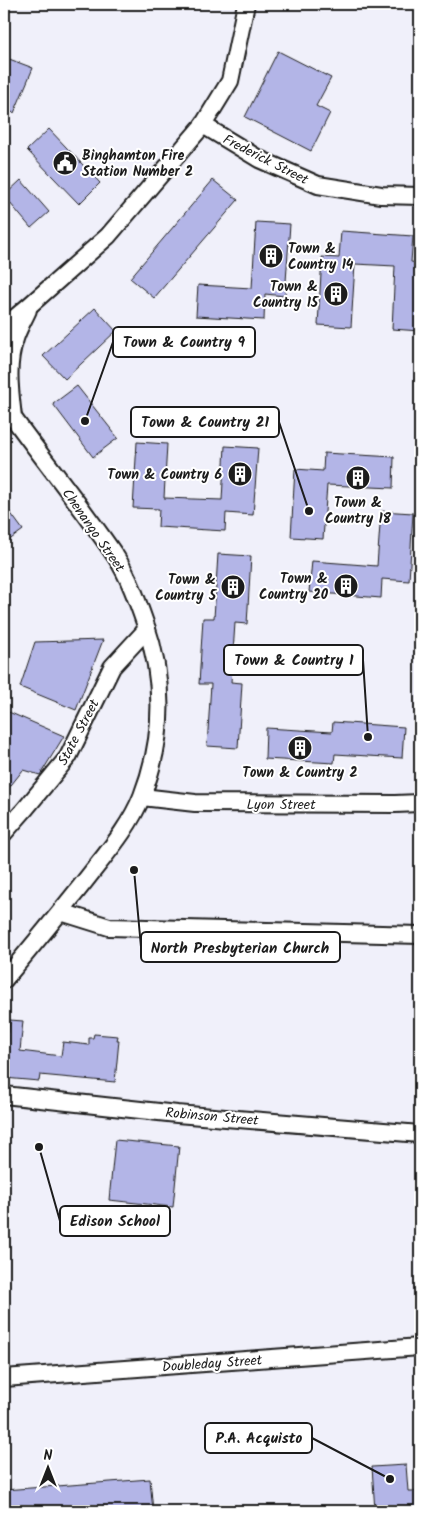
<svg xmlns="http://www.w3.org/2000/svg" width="424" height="1515" font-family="Kalam,sans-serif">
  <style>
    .building { fill: #b3b5e7; stroke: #1c1c1c }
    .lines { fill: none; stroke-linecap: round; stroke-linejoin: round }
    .minor-casing { stroke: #1c1c1c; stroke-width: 20 }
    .minor { stroke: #fff; stroke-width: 16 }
    .labels { text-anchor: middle; stroke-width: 4; stroke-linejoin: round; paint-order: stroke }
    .poi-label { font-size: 14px; font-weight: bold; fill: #1c1c1c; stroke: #fff; text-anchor: end }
    .street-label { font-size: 14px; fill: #1c1c1c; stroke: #fff }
    .leader { fill: none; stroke: #1c1c1c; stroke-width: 2 }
    .callout-dot { fill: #1c1c1c; stroke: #fff; stroke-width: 2 }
    .callout { fill: #fff; stroke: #1c1c1c; stroke-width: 2 }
    .callout-label { font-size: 15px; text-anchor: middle; font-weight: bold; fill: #1c1c1c }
  </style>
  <rect width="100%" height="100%" fill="#f0f0fa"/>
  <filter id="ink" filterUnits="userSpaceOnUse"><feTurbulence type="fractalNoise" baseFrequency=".02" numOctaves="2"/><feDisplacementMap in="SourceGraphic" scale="10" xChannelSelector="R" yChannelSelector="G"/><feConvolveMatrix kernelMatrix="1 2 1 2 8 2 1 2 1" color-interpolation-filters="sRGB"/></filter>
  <g filter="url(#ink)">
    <g class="building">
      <polygon points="278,51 331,78 316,106 330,113 311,151 245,117"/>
      <polygon points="4,57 33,68 14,113 4,109"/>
      <polygon points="49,129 100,183 79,204 27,150"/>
      <polygon points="21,180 49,212 31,228 4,196"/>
      <polygon points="213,180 238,200 154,298 130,278"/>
      <polygon points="256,222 290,224 285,296 265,294 264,320 196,316 198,285 252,288"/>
      <polygon points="341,231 413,236 411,262 420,263 420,331 392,329 395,266 355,264 351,327 318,325 322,257 339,258"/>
      <polygon points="95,308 116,331 65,379 43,356"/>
      <polygon points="77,386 118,438 93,457 53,404"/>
      <polygon points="137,442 167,444 164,498 222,500 225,446 258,448 253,515 226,513 225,531 158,527 159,509 133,508"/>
      <polygon points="324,453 394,457 393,488 327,485 323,539 291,537 295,469 323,471"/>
      <polygon points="4,504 23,530 4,544"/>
      <polygon points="381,511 413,513 409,581 382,579 381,598 309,592 312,561 377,566"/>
      <polygon points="218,554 251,556 247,624 235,623 231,682 242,683 238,748 207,746 211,684 199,684 203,618 214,618"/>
      <polygon points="103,640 76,710 20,687 35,642"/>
      <polygon points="4,710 64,736 40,775 23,770 4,794"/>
      <polygon points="333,722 404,727 402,758 335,754 334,763 265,759 266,728 332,732"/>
      <polygon points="10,1020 23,1021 20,1051 61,1056 63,1042 89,1045 89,1038 93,1038 94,1034 118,1036 117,1040 119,1040 115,1082 40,1075 39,1081 4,1078 4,1051 7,1051"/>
      <polygon points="115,1140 179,1146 173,1207 109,1200"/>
      <polygon points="406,1465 408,1491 420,1491 420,1511 375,1511 372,1467"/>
      <polygon points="150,1479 153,1511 4,1511 4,1490"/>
    </g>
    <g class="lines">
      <defs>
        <g id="minor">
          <polyline points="203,125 259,159 318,185 381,195 420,196"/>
          <polyline points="4,327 30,305 108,236 203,125 230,81 246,4"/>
          <path d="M4,405C40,456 81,505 116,557C129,577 137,600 145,623C165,680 164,739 142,796C131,824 111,848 92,872C64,908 34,944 4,980"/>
          <path d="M13,417C10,391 6,364 15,339C18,329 24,319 28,310"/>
          <polyline points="142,797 195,803 395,804 420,803"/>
          <polyline points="4,833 26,808 68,757 112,667 147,629"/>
          <polyline points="61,912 109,927 420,935"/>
          <polyline points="4,1095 177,1114 420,1134"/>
          <polyline points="4,1378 420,1347"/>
        </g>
      </defs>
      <use href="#minor" class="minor-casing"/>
      <use href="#minor" class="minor"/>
    </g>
  </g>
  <defs>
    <symbol id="civic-disc" viewBox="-11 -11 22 22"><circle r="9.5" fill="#1c1c1c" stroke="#fff"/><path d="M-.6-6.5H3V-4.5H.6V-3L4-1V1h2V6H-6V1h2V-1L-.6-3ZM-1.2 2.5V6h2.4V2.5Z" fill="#fff"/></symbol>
    <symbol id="building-disc" viewBox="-11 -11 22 22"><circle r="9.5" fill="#1c1c1c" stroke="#fff"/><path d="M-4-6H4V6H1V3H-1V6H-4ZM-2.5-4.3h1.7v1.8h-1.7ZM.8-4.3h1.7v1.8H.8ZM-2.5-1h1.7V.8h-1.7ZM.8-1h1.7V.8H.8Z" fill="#fff"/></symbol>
  </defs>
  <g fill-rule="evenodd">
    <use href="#civic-disc" x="51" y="149" width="28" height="28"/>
    <use href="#building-disc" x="257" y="242" width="28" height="28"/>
    <use href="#building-disc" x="322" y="280" width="28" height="28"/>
    <use href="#building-disc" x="226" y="460" width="28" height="28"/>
    <use href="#building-disc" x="344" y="464" width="28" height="28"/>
    <use href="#building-disc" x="332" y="572" width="28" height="28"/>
    <use href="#building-disc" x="219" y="573" width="28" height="28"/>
    <use href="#building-disc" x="286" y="734" width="28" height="28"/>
  </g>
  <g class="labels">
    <g class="poi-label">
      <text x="82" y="160" text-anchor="start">Binghamton Fire<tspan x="82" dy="16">Station Number 2</tspan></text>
      <text x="288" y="253" text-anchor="start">Town &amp;<tspan x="288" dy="16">Country 14</tspan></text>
      <text x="318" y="291">Town &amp;<tspan x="318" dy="16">Country 15</tspan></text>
      <text x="222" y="479">Town &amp; Country 6</text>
      <text x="358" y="507" text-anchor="middle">Town &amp;<tspan x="358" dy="16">Country 18</tspan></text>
      <text x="328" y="583">Town &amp;<tspan x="328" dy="16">Country 20</tspan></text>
      <text x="216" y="584">Town &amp;<tspan x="216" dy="16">Country 5</tspan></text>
      <text x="300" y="777" text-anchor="middle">Town &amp; Country 2</text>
    </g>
    <g class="street-label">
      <text transform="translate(266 159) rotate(27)" y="5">Frederick Street</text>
      <text transform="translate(94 530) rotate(55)" y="5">Chenango Street</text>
      <text transform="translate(78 732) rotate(-62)" y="5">State Street</text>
      <text x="281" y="809">Lyon Street</text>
      <text transform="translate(212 1116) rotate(5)" y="5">Robinson Street</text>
      <text transform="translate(212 1363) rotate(-4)" y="5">Doubleday Street</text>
    </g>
  </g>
  <path class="leader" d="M85 421L113 342M309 511L279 422M368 737L363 660M134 870L141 947M39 1147L60 1221M390 1479L312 1438"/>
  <g class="callout-dot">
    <circle cx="85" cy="421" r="5"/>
    <circle cx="309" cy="511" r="5"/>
    <circle cx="368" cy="737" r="5"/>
    <circle cx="134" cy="870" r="5"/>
    <circle cx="39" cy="1147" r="5"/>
    <circle cx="390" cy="1479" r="5"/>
  </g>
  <g class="callout">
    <rect x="113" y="327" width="142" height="30" rx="5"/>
    <rect x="131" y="407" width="148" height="30" rx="5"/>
    <rect x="224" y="645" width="139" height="30" rx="5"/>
    <rect x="141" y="932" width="199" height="30" rx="5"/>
    <rect x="60" y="1206" width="110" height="30" rx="5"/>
    <rect x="205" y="1423" width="107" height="30" rx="5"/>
  </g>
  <g class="callout-label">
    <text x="184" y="347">Town &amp; Country 9</text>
    <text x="205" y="427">Town &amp; Country 21</text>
    <text x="294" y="665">Town &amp; Country 1</text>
    <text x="240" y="953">North Presbyterian Church</text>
    <text x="115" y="1226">Edison School</text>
    <text x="259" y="1443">P.A. Acquisto</text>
  </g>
  <rect width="424" height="1515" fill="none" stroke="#fff" stroke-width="20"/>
  <rect x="10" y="10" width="404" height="1495" fill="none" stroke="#1c1c1c" stroke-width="2" filter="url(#ink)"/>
  <g transform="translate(48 1468)" stroke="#ffffff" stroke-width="4" paint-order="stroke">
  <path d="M0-4L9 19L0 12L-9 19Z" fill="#1c1c1c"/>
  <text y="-8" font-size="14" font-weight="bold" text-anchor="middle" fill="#1c1c1c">N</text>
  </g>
</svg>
